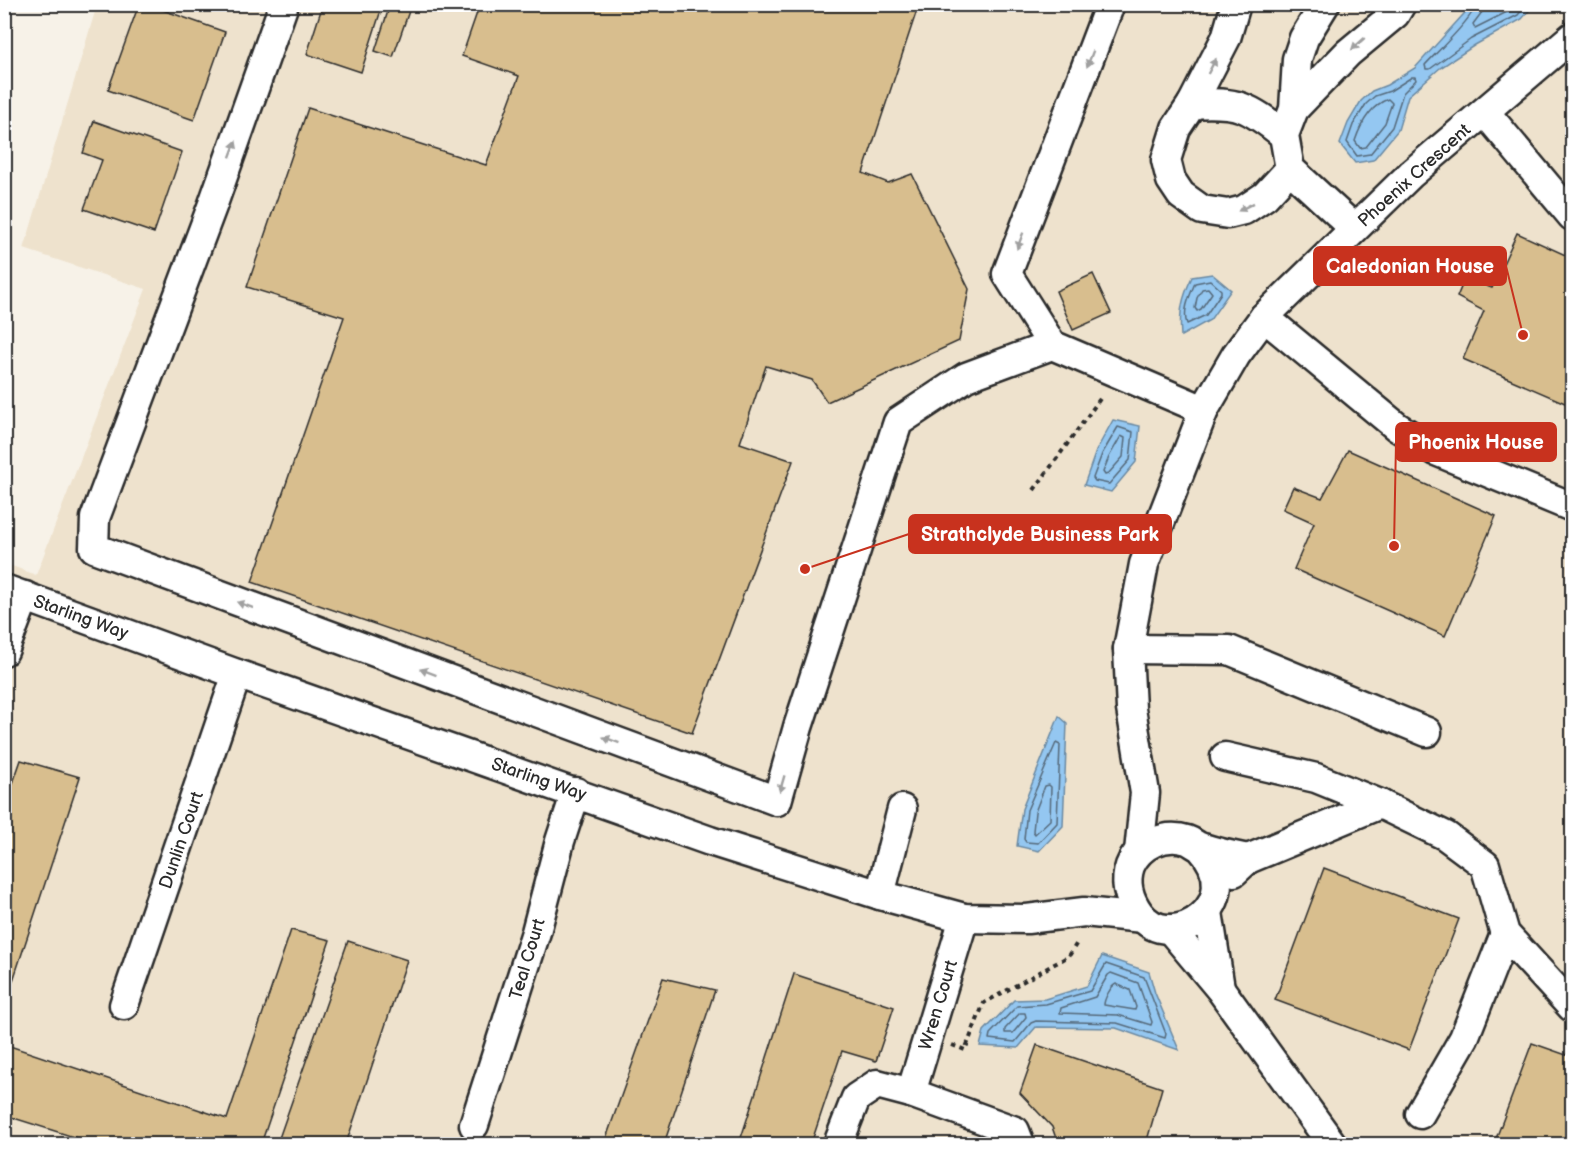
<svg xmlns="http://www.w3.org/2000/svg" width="1577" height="1149" font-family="'Balsamiq Sans',sans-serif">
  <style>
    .built { fill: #eee2cd }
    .water { fill: #94c7f1; stroke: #6a89a2; stroke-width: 1.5 }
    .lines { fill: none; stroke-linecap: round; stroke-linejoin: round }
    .shore { stroke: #55697a; stroke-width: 1.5 }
    .building { fill: #d8be8e; stroke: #2b2b2b; stroke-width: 1.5 }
    .minor-casing { stroke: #2b2b2b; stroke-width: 33 }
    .path { stroke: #2b2b2b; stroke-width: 4; stroke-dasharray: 4.5 4.5; stroke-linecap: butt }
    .minor { stroke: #fff; stroke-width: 28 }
    .oneway { fill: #a0a0a0 }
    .labels { text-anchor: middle; stroke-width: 4.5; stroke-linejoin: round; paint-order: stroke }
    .street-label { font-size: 18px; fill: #2b2b2b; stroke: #fff }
    .leader { fill: none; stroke: #c8321e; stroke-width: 2 }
    .callout-dot { fill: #c8321e; stroke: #fff; stroke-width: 2 }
    .callout { fill: #c8321e; stroke: #c8321e; stroke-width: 2 }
    .callout-label { font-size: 20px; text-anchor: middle; font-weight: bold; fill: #fff }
  </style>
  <rect width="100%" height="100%" fill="#f7f2e8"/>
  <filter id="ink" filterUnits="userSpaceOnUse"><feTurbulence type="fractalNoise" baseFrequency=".0167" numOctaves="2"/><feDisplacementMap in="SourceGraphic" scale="12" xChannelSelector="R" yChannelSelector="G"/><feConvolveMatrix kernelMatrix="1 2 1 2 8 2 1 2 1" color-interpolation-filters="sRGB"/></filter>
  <g filter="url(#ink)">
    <polygon class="built" points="97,5 1572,5 1572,1144 5,1144 4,563 36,575 146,289 24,249"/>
    <g class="water">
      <polygon points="1472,5 1534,5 1522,19 1475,45 1440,68 1408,96 1398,130 1373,160 1355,163 1340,144 1348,123 1361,101 1372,91 1387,85 1415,68"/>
      <path d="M1212,274L1231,290L1210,320L1181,336C1179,312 1182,298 1192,277Z"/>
      <polygon points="1113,420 1140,426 1136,462 1111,492 1084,485 1096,451"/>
      <polygon points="1059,716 1067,723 1063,826 1039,851 1017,846 1022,809"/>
      <polygon points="1102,956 1149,972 1155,993 1179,1050 1116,1028 1036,1027 1018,1048 980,1046 984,1031 1014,1000 1045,999 1087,986"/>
    </g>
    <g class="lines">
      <g class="shore">
        <path d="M1476,4C1474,17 1436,53 1425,65L1426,69H1430L1471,39L1518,15L1527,4"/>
        <polyline points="1484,4 1482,12 1473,24 1475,28 1513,9 1517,4"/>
        <polygon points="1412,77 1415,77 1416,80 1403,93 1392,127 1370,154 1357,156 1347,142 1353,125 1366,104 1375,96 1390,91"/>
        <path d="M1388,99L1392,103L1385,123L1366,147L1360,148L1355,141C1361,123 1370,106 1388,99Z"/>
        <path d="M1210,280L1221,290V293L1206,315L1187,324C1182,311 1190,295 1195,283Z"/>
        <polygon points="1202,289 1208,288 1212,293 1201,309 1197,311 1195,308 1197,298"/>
        <polygon points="1118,427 1133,432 1130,460 1109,484 1095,481 1093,478 1102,454"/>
        <polygon points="1121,436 1125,438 1123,457 1108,474 1105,475 1103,472 1109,457"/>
        <polygon points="1056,743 1060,745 1057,823 1038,843 1026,842 1024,839 1027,810"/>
        <polygon points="1049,785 1051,787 1050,820 1035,834 1033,831 1035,812 1045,786"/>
        <polygon points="1106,964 1144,977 1166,1034 1165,1038 1117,1023 1036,1021 1031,1023 1015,1042 989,1039 990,1034 1017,1006 1046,1004 1090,991"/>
        <polygon points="1111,973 1138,983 1152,1022 1151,1025 1118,1015 1060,1013 1061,1008 1095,997 1108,975"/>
        <path d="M1116,984L1130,990L1136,1007L1135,1010L1104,1005C1104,999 1111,986 1116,984Z"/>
        <polygon points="1020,1013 1025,1013 1026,1017 1013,1033 1005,1033 1005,1029"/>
      </g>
    </g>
    <g class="building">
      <polygon points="139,4 146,4 225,32 194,120 108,90"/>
      <polygon points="323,4 383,4 361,72 307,54"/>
      <polygon points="480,4 919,4 863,173 888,183 912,174 969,289 959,341 827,402 812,380 766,366 740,443 793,461 692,733 252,582 344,317 247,287 308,108 486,165 519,76 462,56"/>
      <polygon points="390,5 409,11 393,57 375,51"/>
      <polygon points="94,121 182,152 154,233 84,209 102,160 83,153"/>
      <polygon points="1517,233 1572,258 1572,406 1463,359 1484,311 1457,297 1465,278 1492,288"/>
      <polygon points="1093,274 1111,313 1073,330 1056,291"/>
      <polygon points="1348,450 1496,516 1445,636 1294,569 1314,523 1283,509 1293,487 1322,498"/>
      <polygon points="21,760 80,777 4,1008 4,809"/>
      <polygon points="1324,868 1459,919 1409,1050 1275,1000"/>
      <polygon points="291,930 330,940 261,1144 96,1144 4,1115 4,1044 227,1119"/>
      <polygon points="348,941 407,960 346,1144 277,1144"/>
      <polygon points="794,974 894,1007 876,1061 842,1051 811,1144 739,1144"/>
      <polygon points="663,978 715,990 664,1144 604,1144"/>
      <polygon points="1532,1043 1572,1057 1572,1144 1494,1144"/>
      <polygon points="1037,1045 1162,1088 1146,1144 1058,1144 1052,1127 1020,1093"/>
    </g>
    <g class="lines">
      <defs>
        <g id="minor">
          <polyline points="284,4 213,204 95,518 94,548 777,801 798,727 898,422 966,377 1052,345"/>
          <polyline points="1110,4 1007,274 1052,345 1204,410"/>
          <polyline points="1236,4 1226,38 1192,104 1176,128 1166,160 1171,180 1181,195 1202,210 1228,214 1244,210 1265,196 1290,169"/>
          <polyline points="1325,4 1304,38 1297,59 1294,109 1284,135 1290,169 1354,228"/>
          <path d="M1192,104C1238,101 1248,106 1284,135"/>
          <polyline points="1294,109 1348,53 1395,14 1401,4"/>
          <polyline points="1485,112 1572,216"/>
          <polyline points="1264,317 1397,427 1436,451 1572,507"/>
          <polyline points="4,589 237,674 710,841 880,895 964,918 1027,919 1084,912 1143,918"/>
          <polyline points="1128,649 1229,650 1427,732"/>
          <polyline points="4,651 25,596"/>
          <polyline points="1225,757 1316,778 1380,804 1446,836 1485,865 1505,934 1572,1007"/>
          <path d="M1200,847C1252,903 1170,957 1139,913C1129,899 1124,883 1130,866C1139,844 1165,833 1187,840C1193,842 1197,847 1203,848C1218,853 1233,856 1248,859"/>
          <polyline points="1139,852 1145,793 1131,709 1128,649 1144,564 1204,410 1236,355 1264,317 1411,174 1572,37"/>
          <polyline points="1234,872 1248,859 1380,804"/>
          <polyline points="880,895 902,809"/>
          <polyline points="1208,912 1220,988"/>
          <polyline points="1170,929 1221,990 1332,1144"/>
          <polyline points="124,1005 237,674"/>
          <polyline points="911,1093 964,918"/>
          <polyline points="1420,1114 1464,1038 1505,934"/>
          <polyline points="474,1125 536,932 560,841 576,792"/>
          <polyline points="838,1144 856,1098 877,1084 911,1093 1015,1131 1020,1144"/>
        </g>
      </defs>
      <use href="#minor" class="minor-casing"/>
      <g class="path">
        <polyline points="1034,490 1102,396"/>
        <polyline points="952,1045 965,1050 984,1003 1069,956 1078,941"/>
      </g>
      <use href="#minor" class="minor"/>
    </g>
    <defs><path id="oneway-solid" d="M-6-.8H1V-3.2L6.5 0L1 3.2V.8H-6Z" transform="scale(1.5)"/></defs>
    <g class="oneway">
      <use href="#oneway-solid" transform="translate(1358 44) rotate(138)"/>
      <use href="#oneway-solid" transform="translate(1090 59) rotate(111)"/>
      <use href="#oneway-solid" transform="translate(1212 66) rotate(-62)"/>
      <use href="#oneway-solid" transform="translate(233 149) rotate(-70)"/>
      <use href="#oneway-solid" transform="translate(1246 207) rotate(153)"/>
      <use href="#oneway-solid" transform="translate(1020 241) rotate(111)"/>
      <use href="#oneway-solid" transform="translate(245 605) rotate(-160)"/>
      <use href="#oneway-solid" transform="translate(428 672) rotate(-160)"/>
      <use href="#oneway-solid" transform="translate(611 740) rotate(-160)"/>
      <use href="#oneway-solid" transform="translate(782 784) rotate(106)"/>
    </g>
  </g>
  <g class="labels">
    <g class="street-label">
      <text transform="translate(1414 175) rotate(-42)" y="6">Phoenix Crescent</text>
      <text transform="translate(81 617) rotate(20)" y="6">Starling Way</text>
      <text transform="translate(539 779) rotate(19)" y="6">Starling Way</text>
      <text transform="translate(181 840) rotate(-71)" y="6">Dunlin Court</text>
      <text transform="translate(527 959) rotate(-73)" y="6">Teal Court</text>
      <text transform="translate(938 1005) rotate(-73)" y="6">Wren Court</text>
    </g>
  </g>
  <path class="leader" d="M1523 335L1506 266M1394 546L1396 442M805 569L909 534"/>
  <g class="callout-dot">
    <circle cx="1523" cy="335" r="6"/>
    <circle cx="1394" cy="546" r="6"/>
    <circle cx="805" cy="569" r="6"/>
  </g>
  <g class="callout">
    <rect x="1314" y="247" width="192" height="38" rx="6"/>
    <rect x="1396" y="423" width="160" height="38" rx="6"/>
    <rect x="909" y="515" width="262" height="38" rx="6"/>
  </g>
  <g class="callout-label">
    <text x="1410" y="273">Caledonian House</text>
    <text x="1476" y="449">Phoenix House</text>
    <text x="1040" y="541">Strathclyde Business Park</text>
  </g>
  <rect width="1577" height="1149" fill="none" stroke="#fff" stroke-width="24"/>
  <rect x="12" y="12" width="1553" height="1125" fill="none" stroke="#2b2b2b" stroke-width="2" filter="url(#ink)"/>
</svg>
